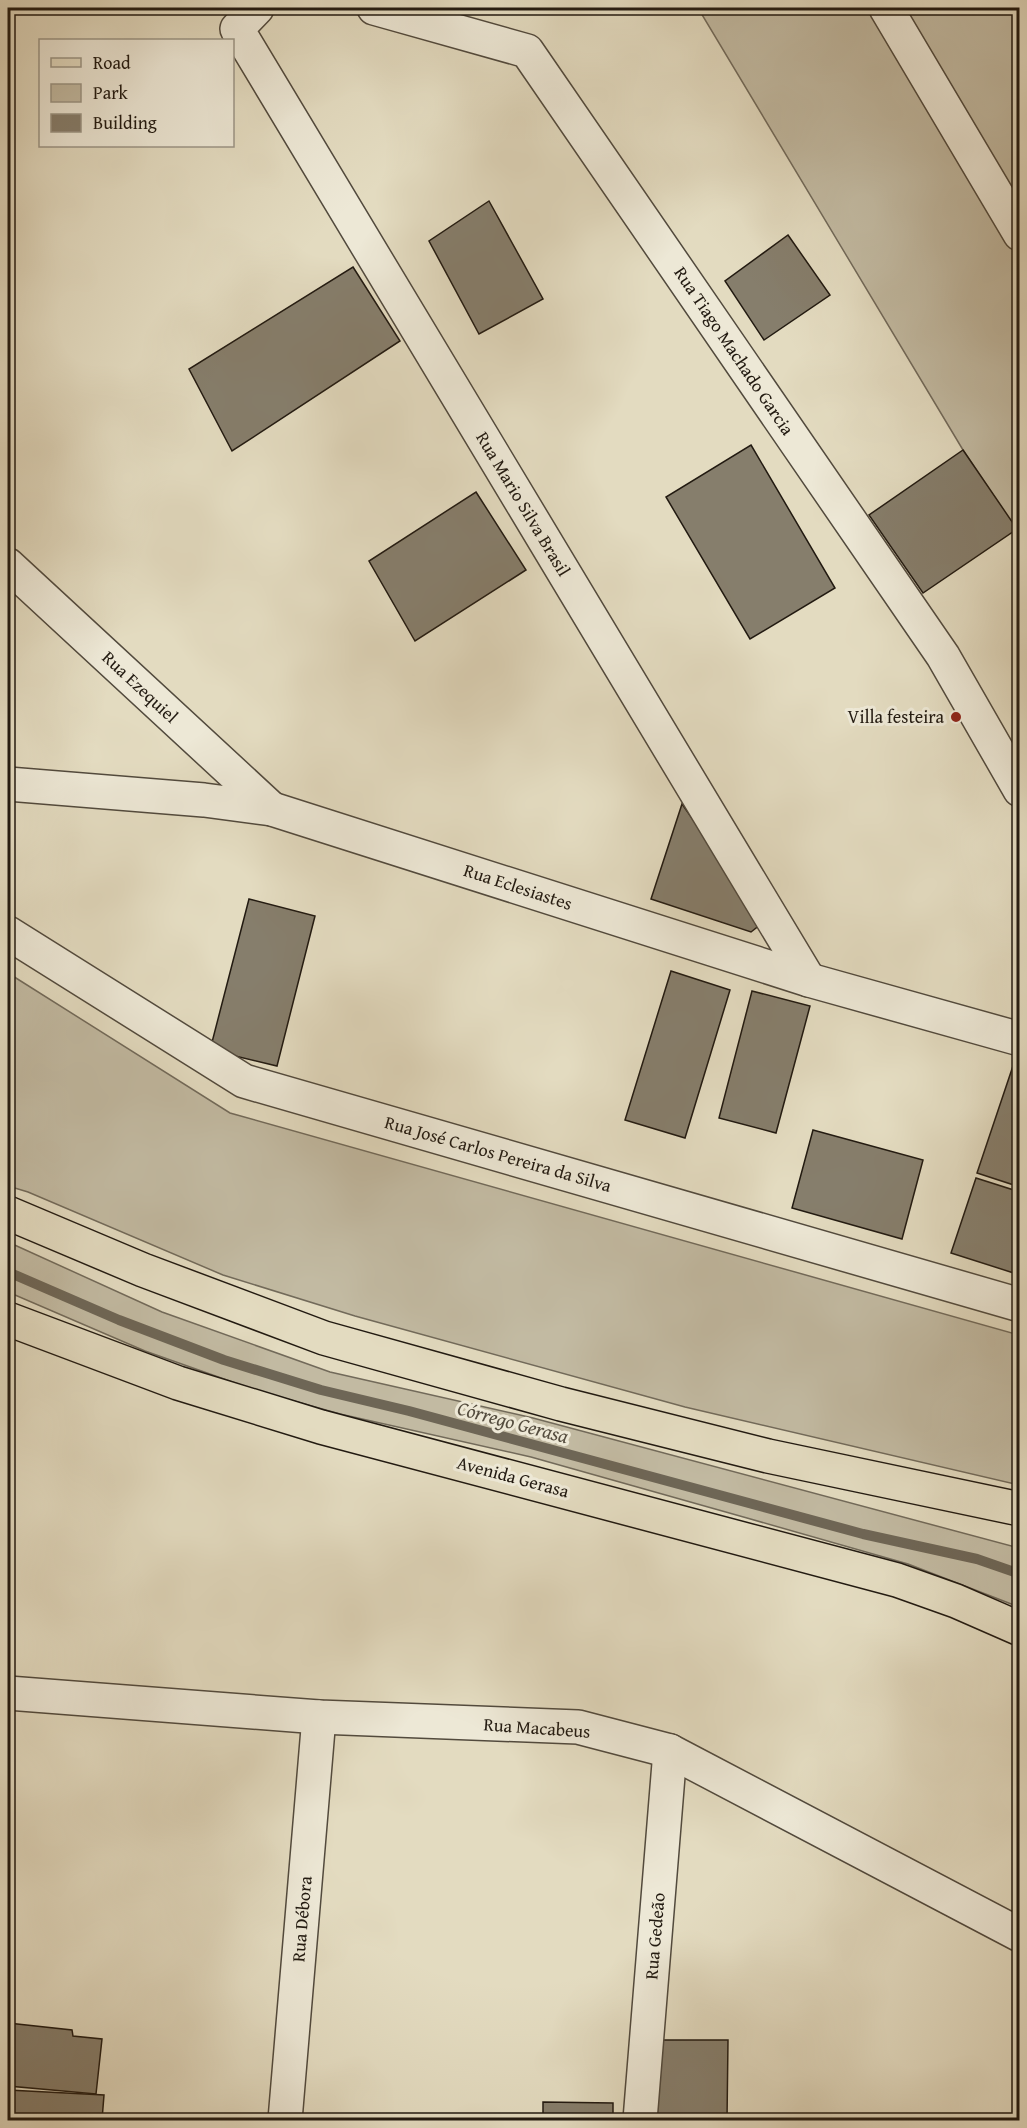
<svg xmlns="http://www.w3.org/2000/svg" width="1027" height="2128" font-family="'Gentium Book Plus',serif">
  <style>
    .green { fill: #c2baa2; stroke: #726a5a; stroke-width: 1.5 }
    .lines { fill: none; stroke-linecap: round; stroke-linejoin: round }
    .stream { stroke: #6e6656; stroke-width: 10 }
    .building { fill: #867e6c; stroke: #221a11; stroke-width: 1.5 }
    .minor-casing { stroke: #524a3d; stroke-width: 36 }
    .major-casing { stroke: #221a11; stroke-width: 36 }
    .minor { stroke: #ede8d6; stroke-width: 33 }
    .major { stroke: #e3dbc0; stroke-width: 33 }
    .poi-dot { fill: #8f2418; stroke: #ede8d6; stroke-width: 2 }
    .labels { text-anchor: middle; stroke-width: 6; stroke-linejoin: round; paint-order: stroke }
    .street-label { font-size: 18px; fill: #221a11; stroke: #ede8d6 }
    .poi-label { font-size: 18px; fill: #221a11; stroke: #ede8d6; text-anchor: end }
    .water-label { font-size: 20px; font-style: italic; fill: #554d3f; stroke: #ede8d6 }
  </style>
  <rect width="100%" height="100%" fill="#e3dbc0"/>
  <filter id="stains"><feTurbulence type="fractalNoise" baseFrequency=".00333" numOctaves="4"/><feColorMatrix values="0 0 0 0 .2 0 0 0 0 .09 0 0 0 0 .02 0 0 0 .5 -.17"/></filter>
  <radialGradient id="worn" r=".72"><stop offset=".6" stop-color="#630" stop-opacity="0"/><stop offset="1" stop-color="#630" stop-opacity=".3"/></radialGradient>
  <g class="green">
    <polygon points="698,8 1019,8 1019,534 963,450"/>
    <polygon points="8,973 230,1113 1019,1335 1019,1485 685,1407 355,1316 223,1275 28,1192 8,1186"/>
    <polygon points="8,1242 162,1312 330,1372 533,1418 1019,1548 1019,1607 908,1564 747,1518 531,1457 340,1414 255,1390 145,1351 8,1292"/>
  </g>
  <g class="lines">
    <polyline class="stream" points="8,1272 119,1320 224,1360 321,1390 409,1411 863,1534 977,1559 1020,1574"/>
  </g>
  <g class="building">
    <polygon points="489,201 543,299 479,334 429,241"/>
    <polygon points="788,235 830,295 764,340 725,281"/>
    <polygon points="353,267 400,341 232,451 189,369"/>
    <polygon points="751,445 835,588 750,639 666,497"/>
    <polygon points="963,450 1017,529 923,593 869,515"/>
    <polygon points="476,492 526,570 415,641 369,561"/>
    <polygon points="682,804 765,921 751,932 651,899"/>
    <polygon points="249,899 315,916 277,1066 210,1050"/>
    <polygon points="671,971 730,990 685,1138 625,1120"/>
    <polygon points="752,991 810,1006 776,1133 719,1118"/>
    <polygon points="1016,1057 1020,1058 1020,1187 977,1173"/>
    <polygon points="813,1130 923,1160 902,1239 792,1208"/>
    <polygon points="976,1178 1020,1192 1020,1275 951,1253"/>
    <polygon points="8,2023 72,2030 73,2036 102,2039 96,2094 8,2086"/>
    <polygon points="657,2040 728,2040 727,2120 657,2120"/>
    <polygon points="8,2090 104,2095 102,2120 8,2120"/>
    <polygon points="543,2102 613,2103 613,2120 543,2120"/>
  </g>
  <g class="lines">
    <defs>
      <g id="minor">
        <polyline points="257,8 237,29 809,980"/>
        <polyline points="374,8 527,51 943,656 1020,790"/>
        <polyline points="886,8 1020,234"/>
        <polyline points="8,565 272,809"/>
        <polyline points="8,784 204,800 272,809 809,980 1020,1039"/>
        <polyline points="8,933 244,1081 1020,1305"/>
        <polyline points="8,1693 319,1717 578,1727 670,1751 1020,1935"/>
        <polyline points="285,2120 319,1717"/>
        <polyline points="640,2120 670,1751"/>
      </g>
      <g id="major">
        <polyline points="8,1213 143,1270 324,1338 561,1404 768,1456 1020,1509"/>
        <polyline points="8,1319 178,1383 321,1427 897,1580 956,1601 1020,1629"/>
      </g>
    </defs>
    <use href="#minor" class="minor-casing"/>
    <use href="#major" class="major-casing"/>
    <use href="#minor" class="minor"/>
    <use href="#major" class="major"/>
  </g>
  <circle class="poi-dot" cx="956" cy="717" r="6"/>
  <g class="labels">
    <g class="street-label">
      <text transform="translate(734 351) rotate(56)" y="6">Rua Tiago Machado Garcia</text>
      <text transform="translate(523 504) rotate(59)" y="6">Rua Mario Silva Brasil</text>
      <text transform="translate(140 687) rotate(43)" y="6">Rua Ezequiel</text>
      <text transform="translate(518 887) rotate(18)" y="6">Rua Eclesiastes</text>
      <text transform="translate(498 1154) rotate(16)" y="6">Rua José Carlos Pereira da Silva</text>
      <text transform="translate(513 1477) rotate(15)" y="6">Avenida Gerasa</text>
      <text transform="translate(537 1728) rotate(4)" y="6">Rua Macabeus</text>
      <text transform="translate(302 1919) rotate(-85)" y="6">Rua Débora</text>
      <text transform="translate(655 1936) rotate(-85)" y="6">Rua Gedeão</text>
    </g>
    <g class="poi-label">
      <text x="944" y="723">Villa festeira</text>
    </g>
    <g class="water-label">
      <text transform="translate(513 1422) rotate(15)" y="7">Córrego Gerasa</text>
    </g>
  </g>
  <rect width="1027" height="2128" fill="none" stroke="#e3dbc0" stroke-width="30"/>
  <rect x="9" y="9" width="1009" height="2110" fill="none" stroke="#221a11" stroke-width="3"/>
  <rect x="15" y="15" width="997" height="2098" fill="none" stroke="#221a11" stroke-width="1.5"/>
  <rect x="39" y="39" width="195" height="108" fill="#ede8d6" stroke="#9c9687" stroke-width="1.5"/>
  <rect x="51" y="58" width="30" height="9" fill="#e3dbc0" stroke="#9c9687" stroke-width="1.5"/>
  <text x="93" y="69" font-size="18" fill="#221a11">Road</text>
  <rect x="51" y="84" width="30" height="18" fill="#c2baa2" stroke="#9c9687" stroke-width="1.5"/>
  <text x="93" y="99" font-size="18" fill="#221a11">Park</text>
  <rect x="51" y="114" width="30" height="18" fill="#867e6c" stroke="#9c9687" stroke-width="1.5"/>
  <text x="93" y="129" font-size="18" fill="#221a11">Building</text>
  <rect width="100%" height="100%" filter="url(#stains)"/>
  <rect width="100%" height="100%" fill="url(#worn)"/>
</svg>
